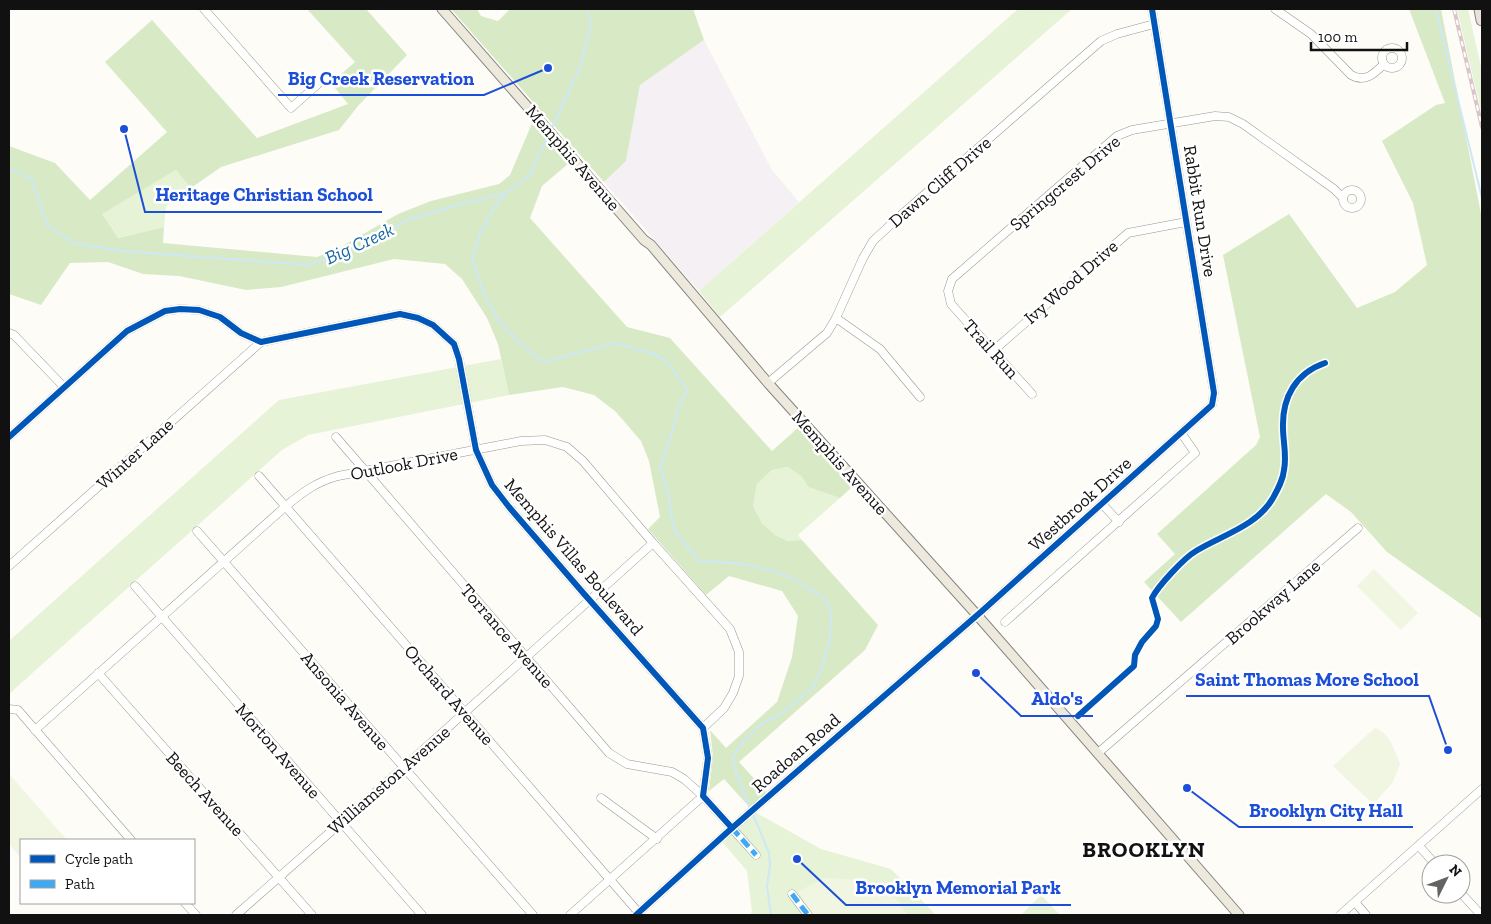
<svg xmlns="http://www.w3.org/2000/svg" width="1491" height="924" font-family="'Zilla Slab',serif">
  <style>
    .industrial { fill: #f5f0f3 }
    .green { fill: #e7f3d7 }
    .forest { fill: #d8eac5 }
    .pitch { fill: #f0f6e1 }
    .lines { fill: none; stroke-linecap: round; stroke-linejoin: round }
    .stream { stroke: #cde8f7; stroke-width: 2 }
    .minor-casing { stroke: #979795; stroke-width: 9 }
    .major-casing { stroke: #858482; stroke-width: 11 }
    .highway-casing { stroke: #858482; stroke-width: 13 }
    .minor { stroke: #fffffe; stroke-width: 8 }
    .major { stroke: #ede9dc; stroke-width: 9 }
    .highway { stroke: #eae1d8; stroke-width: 11 }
    .rail-casing { stroke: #d9c6c7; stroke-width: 4 }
    .rail { stroke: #fff; stroke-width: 2; stroke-dasharray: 5.5; stroke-linecap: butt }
    .quiet { stroke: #3fa9f5; stroke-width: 5; stroke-dasharray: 10 5; stroke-linecap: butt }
    .cycleway-casing { stroke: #fff; stroke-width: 9 }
    .cycleway { stroke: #0057b8; stroke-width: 6 }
    .labels { text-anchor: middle; stroke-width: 5; stroke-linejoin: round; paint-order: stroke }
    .street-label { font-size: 18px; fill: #111; stroke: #fff }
    .water-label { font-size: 19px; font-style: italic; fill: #1768a6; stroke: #fff }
    .district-label { font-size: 22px; font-weight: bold; letter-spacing: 1px; fill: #111; stroke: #fff }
    .leader { fill: none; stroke: #1d4ed8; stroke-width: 2 }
    .callout-dot { fill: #1d4ed8; stroke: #fff; stroke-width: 2 }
    .callout-label { font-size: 19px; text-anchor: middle; font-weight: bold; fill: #1d4ed8; stroke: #fff; stroke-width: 5; stroke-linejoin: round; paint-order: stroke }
  </style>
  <rect width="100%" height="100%" fill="#fdfcf7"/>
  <polygon class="industrial" points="704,40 772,170 799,202 699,291 604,182 626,161 640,85"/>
  <g class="green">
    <polygon points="1018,9 1072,9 720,317 699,291"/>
    <polygon points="1457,9 1468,9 1482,71 1482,115"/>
    <polygon points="176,170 191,188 166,206 164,227 117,238 101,214"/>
    <polygon points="501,359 509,395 308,435 282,450 9,694 9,641 279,400"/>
    <polygon points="788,467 802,477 808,487 840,498 798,535 802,540 788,541 775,535 762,523 753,506 757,484 772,470"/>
    <polygon points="753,811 821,849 891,869 936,915 749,915 752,912 747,871 720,839"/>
    <polygon points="1041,895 1060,915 1021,915"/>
  </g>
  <g class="forest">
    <polygon points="307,9 366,9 407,55 358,106 339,130 221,167 191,188 176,170 102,214 118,238 164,227 163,243 317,257 339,248 398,214 431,201 499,184 510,175 533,121 569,163 542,186 530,218 627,327 670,338 772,451 800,426 852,487 840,498 808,487 802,477 788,467 772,470 757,484 753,506 762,523 775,535 788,541 802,540 878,625 865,650 739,762 770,796 753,811 724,779 709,791 713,757 710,730 726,748 777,702 792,657 798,616 782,591 729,576 706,595 648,529 660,517 649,461 641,441 616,412 594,395 563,387 509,395 498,344 487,318 462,279 445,264 394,259 281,287 246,290 179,276 143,274 108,262 70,263 41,305 9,294 9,146 55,163 90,200 167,132 105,62 152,20 257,138 348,104 331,83 355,62"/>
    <polygon points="451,9 477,9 481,16 498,21 510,9 693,9 704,40 640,85 626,161 604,182"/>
    <polygon points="1409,9 1441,9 1482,219 1482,619 1387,552 1351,512 1326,494 1181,622 1144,582 1175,554 1157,534 1256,445 1260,437 1223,255 1289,214 1357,308 1395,292 1427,265 1413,203 1382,141 1436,105 1445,103"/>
  </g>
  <g class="pitch">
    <polygon points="1374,569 1418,613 1401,630 1357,586"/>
    <path d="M1375,728C1389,732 1395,751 1400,764L1393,782L1373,804L1333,766Z"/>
    <polygon points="9,774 67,840 21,840 21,858 9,844"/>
    <polygon points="824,878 864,880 879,890 887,892 901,904 907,915 814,915 798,892"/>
  </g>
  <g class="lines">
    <g class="stream">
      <polyline points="1434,9 1438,18 1482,198"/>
      <polyline points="551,130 580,67 591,25 586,9"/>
      <polyline points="9,170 18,172 32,180 47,225 74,243 121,251 308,265 361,247 405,221 454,206 506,193 529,176 549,134"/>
      <path d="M506,193L496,205L481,231L472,260L484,294L499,321L522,345L544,362L614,343L654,354L665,360L688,390L678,408L670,439L660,466L669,497L672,520L676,533L699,561C733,562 766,565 797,581C807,587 817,594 827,600L831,618L829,644L819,675L811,689L781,714L761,724L738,748L732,760C738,776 743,795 751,810"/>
      <polyline points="753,814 769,853 770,866 767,886 771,915"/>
    </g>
    <defs>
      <g id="minor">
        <polyline points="204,9 291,108 326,77"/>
        <path d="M1275,9L1311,34L1351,75C1365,83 1374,74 1384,64"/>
        <circle cx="1392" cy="58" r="10"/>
        <circle cx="1352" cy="199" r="9"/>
        <polyline points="836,318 880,349 920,397"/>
        <polyline points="9,333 14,335 64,387"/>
        <polyline points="993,351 1128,233 1186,222"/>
        <polyline points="768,383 827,333 836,318 863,258 873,241 900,216 1101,41 1117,34 1154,24"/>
        <polyline points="1032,394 951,304 948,291 952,279 1117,136 1132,130 1215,116 1229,117 1243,124 1334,189 1343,198"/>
        <polyline points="9,437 127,331 165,311 180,309 199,310 220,317 241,333 261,342 400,314 418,318 433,325 454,344 459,359 476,450 492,485 509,507 585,595 703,728 708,758 703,796 756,855"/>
        <polyline points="336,437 609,753 627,764 672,772 684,779 703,796 570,915"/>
        <polyline points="259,476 639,913"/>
        <polyline points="1102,504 1119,522"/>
        <polyline points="197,531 533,915"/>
        <polyline points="9,566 261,342"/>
        <polyline points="135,586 422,915"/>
        <polyline points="1005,622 1195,453 1182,434"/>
        <polyline points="98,673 312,915"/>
        <polyline points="9,709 18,710 131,840"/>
        <path d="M35,730L286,506C303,492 316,482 338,476L521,441L545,440L567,447L583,461L653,543L730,629L739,652V676L733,693L724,708L703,728"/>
        <polyline points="1098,753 1358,528"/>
        <polyline points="601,798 657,839"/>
        <polyline points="1419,846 1435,864"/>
        <polyline points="1461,893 1481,915"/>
        <polyline points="792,894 808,915"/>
        <polyline points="1355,902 1366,915"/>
        <polyline points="185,903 196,915"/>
        <polyline points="236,915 403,768 653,543"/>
        <polyline points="636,915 732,828 982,611 1212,405 1214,393 1152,9"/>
        <polyline points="1340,915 1482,789"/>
      </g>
      <polyline id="major" points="442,9 644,240 651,245 768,383 977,615 1239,915"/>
      <polyline id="highway" points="1480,9 1482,20"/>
    </defs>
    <use href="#minor" class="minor-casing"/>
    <use href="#major" class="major-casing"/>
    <use href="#highway" class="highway-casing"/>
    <use href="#minor" class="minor"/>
    <use href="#major" class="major"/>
    <use href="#highway" class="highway"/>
    <defs>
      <polyline id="rail" points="1454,9 1482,127"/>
    </defs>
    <use href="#rail" class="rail-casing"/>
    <use href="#rail" class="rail"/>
    <g class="quiet">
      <polyline points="732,828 756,855"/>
      <polyline points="792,894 808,915"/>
    </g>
    <defs>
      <g id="cycleway">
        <polyline points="9,437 127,331 165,311 180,309 199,310 220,317 241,333 261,342 400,314 418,318 433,325 454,344 459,359 476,450 492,485 509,507 585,595 703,728 708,758 703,796 732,828"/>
        <path d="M1078,716L1134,666L1135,655L1142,642L1156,626L1158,619L1152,598C1158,586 1184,558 1196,551C1222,535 1257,526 1273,498C1278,489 1283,480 1284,470C1287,456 1283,441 1283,428C1282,397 1296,373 1325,363"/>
        <polyline points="636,915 732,828 982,611 1212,405 1214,393 1152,9"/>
      </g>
    </defs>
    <use href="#cycleway" class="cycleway-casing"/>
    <use href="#cycleway" class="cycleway"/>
  </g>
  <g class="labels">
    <g class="street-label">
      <text transform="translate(573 158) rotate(49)" y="6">Memphis Avenue</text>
      <text transform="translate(940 182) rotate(-41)" y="6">Dawn Cliff Drive</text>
      <text transform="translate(1065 183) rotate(-40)" y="6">Springcrest Drive</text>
      <text transform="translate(1200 211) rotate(81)" y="6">Rabbit Run Drive</text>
      <text transform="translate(1071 282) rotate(-41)" y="6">Ivy Wood Drive</text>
      <text transform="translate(991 349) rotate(48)" y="6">Trail Run</text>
      <text transform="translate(135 454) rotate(-42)" y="6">Winter Lane</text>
      <text transform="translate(840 463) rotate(48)" y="6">Memphis Avenue</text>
      <text transform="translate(404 464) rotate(-11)" y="6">Outlook Drive</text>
      <text transform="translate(1080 504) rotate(-42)" y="6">Westbrook Drive</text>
      <text transform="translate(574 557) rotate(49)" y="6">Memphis Villas Boulevard</text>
      <text transform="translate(1273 602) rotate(-41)" y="6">Brookway Lane</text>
      <text transform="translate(507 636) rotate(49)" y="6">Torrance Avenue</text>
      <text transform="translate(449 695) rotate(49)" y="6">Orchard Avenue</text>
      <text transform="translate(345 701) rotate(49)" y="6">Ansonia Avenue</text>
      <text transform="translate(278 751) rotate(49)" y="6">Morton Avenue</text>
      <text transform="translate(796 753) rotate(-41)" y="6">Roadoan Road</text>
      <text transform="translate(389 780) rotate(-41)" y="6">Williamston Avenue</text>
      <text transform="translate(205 794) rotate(48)" y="6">Beech Avenue</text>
    </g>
    <g class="water-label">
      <text transform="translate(359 243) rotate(-25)" y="7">Big Creek</text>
    </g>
    <g class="district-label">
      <text x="1144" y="857">BROOKLYN</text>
    </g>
  </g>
  <path class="leader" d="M548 68L484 95H278M124 129L145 212H382M1448 750L1429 696H1186M976 673L1021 716H1093M1187 788L1239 827H1413M797 859L846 905H1071"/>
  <g class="callout-dot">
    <circle cx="548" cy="68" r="5"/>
    <circle cx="124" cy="129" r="5"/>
    <circle cx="1448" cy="750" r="5"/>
    <circle cx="976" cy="673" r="5"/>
    <circle cx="1187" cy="788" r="5"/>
    <circle cx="797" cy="859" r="5"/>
  </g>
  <g class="callout-label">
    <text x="381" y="85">Big Creek Reservation</text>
    <text x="264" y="201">Heritage Christian School</text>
    <text x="1307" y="686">Saint Thomas More School</text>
    <text x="1057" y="705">Aldo's</text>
    <text x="1326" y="817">Brooklyn City Hall</text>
    <text x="958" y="894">Brooklyn Memorial Park</text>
  </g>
  <rect width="1491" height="924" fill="none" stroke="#111111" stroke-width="20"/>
  <rect x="20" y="839" width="175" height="65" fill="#ffffff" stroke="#a0a0a0"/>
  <rect x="30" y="855" width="25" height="8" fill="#0057b8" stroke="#a0a0a0"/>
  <text x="65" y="864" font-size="15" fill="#111111">Cycle path</text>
  <rect x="30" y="880" width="25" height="8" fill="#3fa9f5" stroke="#a0a0a0"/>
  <text x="65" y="889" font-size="15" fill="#111111">Path</text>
  <g transform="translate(1446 879) rotate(48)"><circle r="24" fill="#ffffff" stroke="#a0a0a0"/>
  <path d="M0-4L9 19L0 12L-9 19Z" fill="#646362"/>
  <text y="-8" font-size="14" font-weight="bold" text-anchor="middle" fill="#111111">N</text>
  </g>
  <path d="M1311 42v8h96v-8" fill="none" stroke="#111111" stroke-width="2.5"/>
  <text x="1318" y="42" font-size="15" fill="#111111" stroke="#ffffff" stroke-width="4" paint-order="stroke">100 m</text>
</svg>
